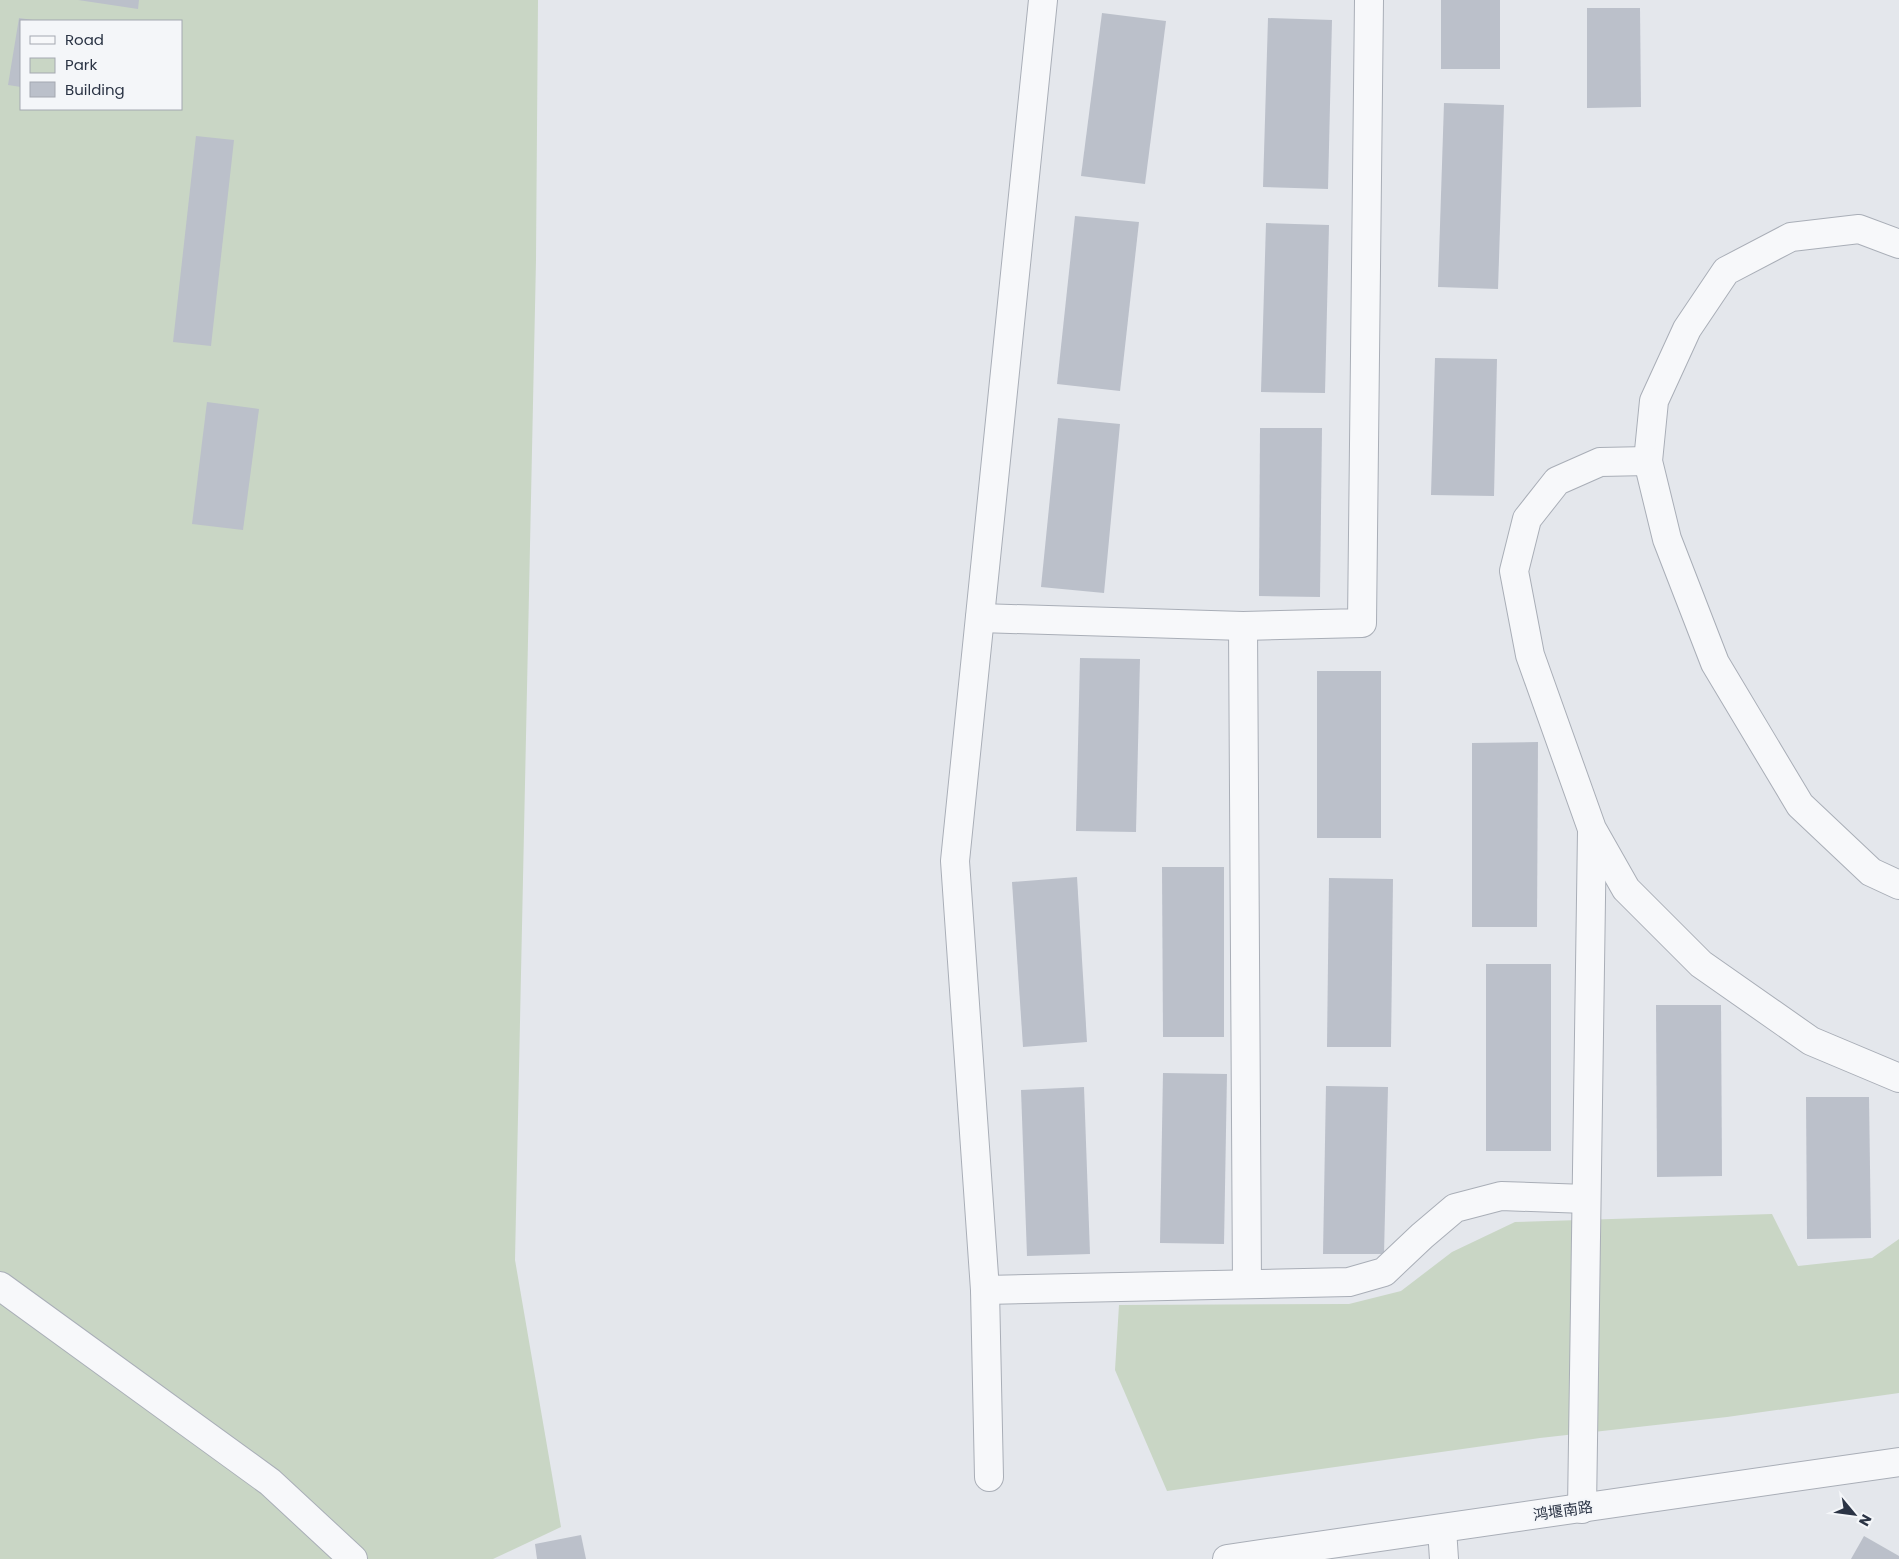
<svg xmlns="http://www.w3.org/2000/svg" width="1899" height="1559" font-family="Poppins,'Noto Sans SC',sans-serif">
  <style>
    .green { fill: #c9d6c5; fill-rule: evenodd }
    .building { fill: #bbc0ca }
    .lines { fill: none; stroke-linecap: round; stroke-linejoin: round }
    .minor-casing { stroke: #a9aeb7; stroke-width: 30 }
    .tertiary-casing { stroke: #a9aeb7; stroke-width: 30 }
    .minor { stroke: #f7f8fa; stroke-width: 28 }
    .tertiary { stroke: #f7f8fa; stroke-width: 28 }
    .labels { text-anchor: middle; stroke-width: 4; stroke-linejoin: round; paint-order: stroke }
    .street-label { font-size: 15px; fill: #2b3445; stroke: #f4f6f9 }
  </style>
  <rect width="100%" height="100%" fill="#e4e7ec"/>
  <g class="green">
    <path d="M0,0H538L536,260L515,1260L561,1527L493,1559H0ZM21,21H181V109H21Z"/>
    <polygon points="1772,1214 1798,1266 1872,1258 1899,1239 1899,1393 1727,1417 1540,1438 1167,1491 1115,1370 1119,1305 1349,1304 1401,1291 1452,1252 1515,1222"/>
  </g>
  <g class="building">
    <polygon points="78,0 139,0 138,9"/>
    <rect x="1441" y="0" width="59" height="69"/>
    <polygon points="1587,8 1640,8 1641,107 1587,108"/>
    <polygon points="1102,13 1166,21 1145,184 1081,176"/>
    <polygon points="19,18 33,20 21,21 21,87 8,85"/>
    <polygon points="1268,18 1332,20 1328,189 1263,187"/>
    <polygon points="1444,103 1504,105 1498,289 1438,287"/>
    <polygon points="196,136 234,140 211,346 173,342"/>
    <polygon points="1075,216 1139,222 1120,391 1057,384"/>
    <polygon points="1266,223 1329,225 1325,393 1261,392"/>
    <polygon points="1435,358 1497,359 1494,496 1431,495"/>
    <polygon points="207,402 259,409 243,530 192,524"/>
    <polygon points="1058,418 1120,424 1104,593 1041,587"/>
    <polygon points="1260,428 1322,428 1320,597 1259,596"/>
    <polygon points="1080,658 1140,659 1136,832 1076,831"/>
    <rect x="1317" y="671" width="64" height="167"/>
    <polygon points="1538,742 1537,927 1472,927 1472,743"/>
    <polygon points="1162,867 1224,867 1224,1037 1163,1037"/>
    <polygon points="1077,877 1087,1042 1023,1047 1012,882"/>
    <polygon points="1329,878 1393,879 1391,1047 1327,1047"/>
    <rect x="1486" y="964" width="65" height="187"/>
    <polygon points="1656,1005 1721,1005 1722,1176 1657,1177"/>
    <polygon points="1163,1073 1227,1074 1224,1244 1160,1243"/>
    <polygon points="1326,1086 1388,1087 1384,1254 1323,1254"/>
    <polygon points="1084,1087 1090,1254 1027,1256 1021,1090"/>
    <polygon points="1806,1097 1869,1097 1871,1238 1807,1239"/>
    <polygon points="581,1535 586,1559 537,1559 535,1544"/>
    <polygon points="1864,1536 1899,1556 1899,1559 1851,1559"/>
  </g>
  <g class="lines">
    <defs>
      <g id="minor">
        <polyline points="1899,244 1859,229 1791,237 1726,271 1687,329 1654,401 1648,461 1667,539 1715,663 1800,805 1871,872 1899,885"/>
        <polyline points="1648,461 1600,462 1557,481 1527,519 1514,571 1530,655 1592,829 1626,889 1701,964 1811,1041 1899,1078"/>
        <polyline points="980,618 1243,626 1362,623 1369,0"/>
        <polyline points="1243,626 1247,1284"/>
        <polyline points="0,1286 270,1482 353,1559"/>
        <polyline points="985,1290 1349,1282 1384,1272 1422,1236 1455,1208 1501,1196 1586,1199"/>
        <polyline points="989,1477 985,1290 955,861 1043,0"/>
        <polyline points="1582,1509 1592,831"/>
        <polyline points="1442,1529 1444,1559"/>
      </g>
      <polyline id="tertiary" points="1227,1559 1899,1462"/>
    </defs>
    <use href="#minor" class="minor-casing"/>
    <use href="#tertiary" class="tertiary-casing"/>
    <use href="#minor" class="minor"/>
    <use href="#tertiary" class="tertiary"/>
  </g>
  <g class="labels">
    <g class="street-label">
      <text transform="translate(1563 1511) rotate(-8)" y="5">鸿堰南路</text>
    </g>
  </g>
  <rect x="20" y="20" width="162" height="90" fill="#f4f6f9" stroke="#a4a8b1"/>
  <rect x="30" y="36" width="25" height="8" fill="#f7f8fa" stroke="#a4a8b1"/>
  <text x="65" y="45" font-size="15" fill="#2b3445">Road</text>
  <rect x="30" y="58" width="25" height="15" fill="#c9d6c5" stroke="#a4a8b1"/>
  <text x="65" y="70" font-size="15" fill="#2b3445">Park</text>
  <rect x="30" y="82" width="25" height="15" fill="#bbc0ca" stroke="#a4a8b1"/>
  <text x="65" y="95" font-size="15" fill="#2b3445">Building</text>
  <g transform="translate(1854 1514) rotate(119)" stroke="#f4f6f9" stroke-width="4" paint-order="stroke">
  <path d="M0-4L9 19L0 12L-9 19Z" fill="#2b3445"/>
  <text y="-8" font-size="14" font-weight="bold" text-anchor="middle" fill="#2b3445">N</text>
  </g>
</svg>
